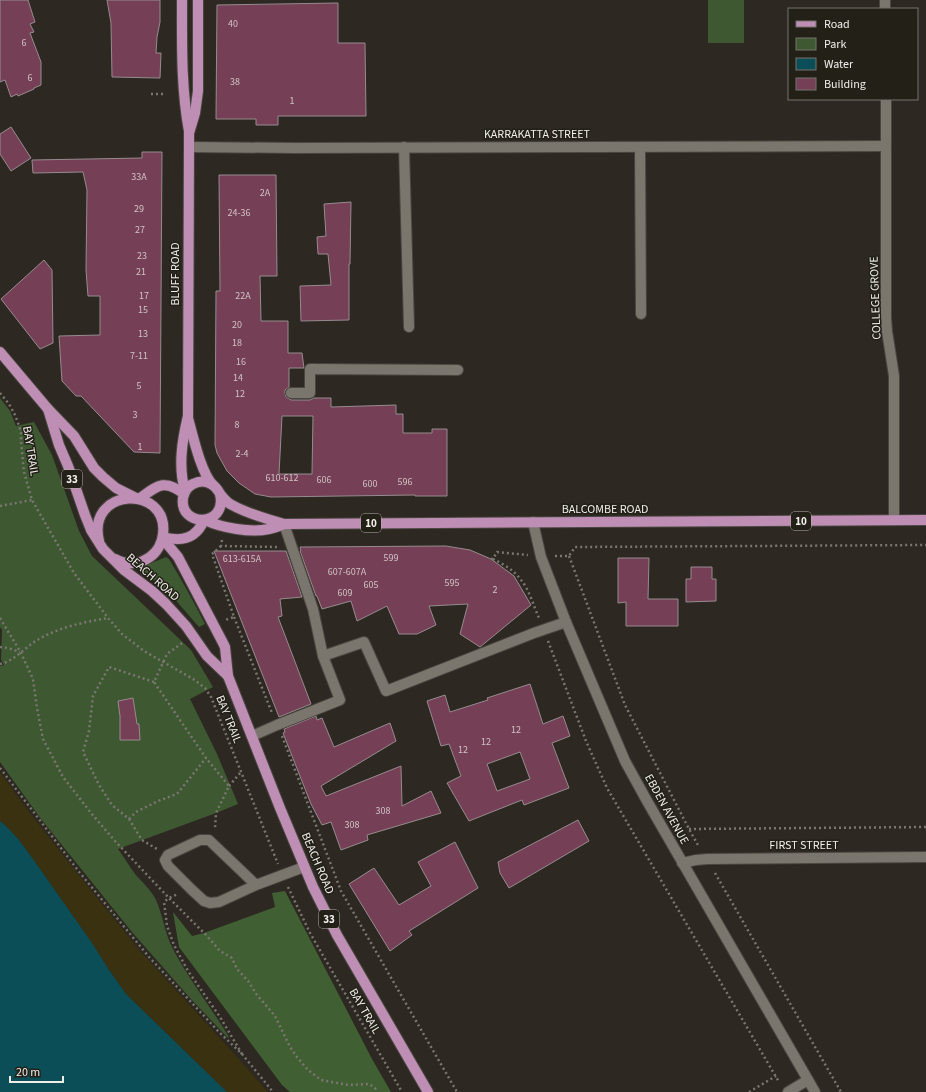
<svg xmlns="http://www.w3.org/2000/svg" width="926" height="1092" font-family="'Source Sans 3',sans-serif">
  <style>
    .green { fill: #3e5932 }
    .forest { fill: #405f32 }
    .sand { fill: #393110 }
    .water { fill: #0c4e58 }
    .building { fill: #754056; stroke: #968b8f; fill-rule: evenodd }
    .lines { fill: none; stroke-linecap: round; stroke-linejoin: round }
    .minor-casing { stroke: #4a4740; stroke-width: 12 }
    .major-casing { stroke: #4a4740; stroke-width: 12 }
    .path { stroke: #7a7770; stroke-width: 2.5; stroke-dasharray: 2 3; stroke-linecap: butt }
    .minor { stroke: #7a756d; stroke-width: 10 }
    .major { stroke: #be8eb5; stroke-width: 10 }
    .labels { text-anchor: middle; stroke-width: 3; stroke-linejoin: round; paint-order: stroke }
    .number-label { font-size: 10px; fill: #d1c2c4 }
    .shield { fill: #232018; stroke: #b2b0aa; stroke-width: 1 }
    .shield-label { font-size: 11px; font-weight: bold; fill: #f0eee9 }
    .street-label { font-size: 12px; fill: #f0eee9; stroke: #232018 }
  </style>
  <rect width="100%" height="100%" fill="#2d2922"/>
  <g class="green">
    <rect x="708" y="0" width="36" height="43"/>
    <path d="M0,398L10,411L16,426L34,422L52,455L79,531L92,556L191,650L213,687L190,699L217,754L238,804L216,813L118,849C124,857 129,866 135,874C142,882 151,890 156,900C163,916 165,934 173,949C189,980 211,1007 229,1037L228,1038L190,998L132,932L41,819L0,762V666L4,665L1,660L2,630L0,627Z"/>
    <path d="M166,557L169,559C182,581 194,602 205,624L199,627L172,596L142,570V567Z"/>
  </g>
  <polygon class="forest" points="285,891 372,1059 391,1092 290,1092 282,1085 179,947 173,912 192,936 204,933 275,907 272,893"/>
  <polygon class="sand" points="0,772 23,804 85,883 141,952 238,1058 268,1092 227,1092 126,994 109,970 92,943 33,859 19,840 8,828 0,821"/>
  <polygon class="water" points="0,821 8,828 19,840 33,859 92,943 109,970 126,994 227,1092 0,1092"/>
  <g class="building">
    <polygon points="0,0 28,0 35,22 30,24 34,32 30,33 41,62 41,85 34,88 34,89 18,96 17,94 11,97 5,80 0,82"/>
    <polygon points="107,0 160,0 160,22 157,37 156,53 161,53 160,78 112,77 111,23"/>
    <polygon points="338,3 338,43 365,43 366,116 278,116 278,125 256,125 256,119 216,119 217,5"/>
    <polygon points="11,127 31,158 11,171 0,154 0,134"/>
    <polygon points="142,152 162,152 160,453 134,452 81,396 76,396 62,381 59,336 100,335 100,296 88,296 86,270 87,190 83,172 33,173 32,160 142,158"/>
    <path d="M219,175H276L277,276H260L261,321H288V353H302L304,368H289V387L285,390V393L286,397L291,400H310L314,398H331V407L396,405V414H403V433H432V429H447V496H415V495L271,497L255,494L239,483L227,471L217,453L215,445L216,291H220ZM282,416H313L312,474H279Z"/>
    <polygon points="351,202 350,264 349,264 349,320 301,321 300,286 331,285 328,254 318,254 317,237 326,236 324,204"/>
    <polygon points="44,260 52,270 53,343 40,349 1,299"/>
    <polygon points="446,546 470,550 491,559 514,576 531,605 480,647 460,634 468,604 429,606 436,625 417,634 399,634 387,606 357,621 351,601 322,609 317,596 316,596 300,551 301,551 300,547"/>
    <polygon points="214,551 286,551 302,597 280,599 282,616 278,617 311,704 279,717"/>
    <polygon points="618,558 649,558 648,599 678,599 678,626 626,626 626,602 618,603"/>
    <polygon points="691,567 712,567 712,579 716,579 716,601 686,602 686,579 691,579"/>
    <path d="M530,684L543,724L563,716L570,736L552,743L569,788L524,805L522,800L469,821L447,783L461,776L449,744L441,746L427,701L445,695L450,712L488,700L487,698ZM520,752L530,779L497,791L487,764Z"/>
    <polygon points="133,698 137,724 139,724 140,740 120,740 120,716 118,701"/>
    <polygon points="316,716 317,720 322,718 334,747 390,723 396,741 321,786 326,796 401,766 402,806 431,791 441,813 367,835 368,840 341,850 331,822 322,825 311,804 283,733 285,732 284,729"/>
    <polygon points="578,820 589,841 509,888 500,873 498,862"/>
    <polygon points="455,842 478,888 409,931 412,935 390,951 349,884 374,868 399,905 431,886 418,862"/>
  </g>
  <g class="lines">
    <defs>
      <g id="minor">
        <polyline points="885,0 885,9"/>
        <polyline points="886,99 886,318 887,331 894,376 894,520"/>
        <polyline points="189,147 295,148 886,146"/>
        <polyline points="404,147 409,327"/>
        <polyline points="640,147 641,314"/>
        <polyline points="291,393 310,393 310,369 458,370"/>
        <polyline points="533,522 541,557 566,622 625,761 647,801 815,1092"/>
        <polyline points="323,656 364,642 386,691 534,633 566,622"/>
        <polyline points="252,736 277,725 340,700 323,656 313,609 284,524"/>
        <polyline points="682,863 696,860 707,859 926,857"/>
        <polyline points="256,885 209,840 200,840 168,855 165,860 168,866 192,890 204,901 210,903 219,902 256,885 304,867"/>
        <polyline points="788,1092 808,1080"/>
      </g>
      <g id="major">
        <path d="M182,0C182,44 181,88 189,131"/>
        <polyline points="0,352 48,409 74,436 94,468 103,477 116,488 136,498"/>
        <polyline points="48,409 59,445 68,466 85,515 91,530 103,549 124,570 152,591 166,604 186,626 207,656 228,676"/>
        <path d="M188,418C193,436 201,473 213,485"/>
        <path d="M185,491C178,466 182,441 188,416L189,143V133L195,113L198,91V0"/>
        <path d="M220,494C228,527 179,528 183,498C184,492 188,486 193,484C199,481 206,481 211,484C216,486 218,491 221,495C224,499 228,503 232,505C248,514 267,519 284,524L926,520"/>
        <path d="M139,499C157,486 164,478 184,494"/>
        <path d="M205,520C222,528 251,533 269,529C274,528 279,526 284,524"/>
        <path d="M163,537C182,542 196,539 204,520"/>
        <polyline points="163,539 178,557 222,641 225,647 228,676 280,808 313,887 337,935 428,1092"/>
        <path d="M99,541C86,487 169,484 163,534C162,543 157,552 150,557C139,565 126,565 115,559"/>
      </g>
    </defs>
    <use href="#minor" class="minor-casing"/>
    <use href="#major" class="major-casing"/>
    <g class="path">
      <polyline points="151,94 165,94"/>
      <polyline points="0,393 9,404 15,415 21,431 21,441 24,472 32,500 74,573 108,618 122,634 144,651 193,679 205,688 211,697 278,864"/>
      <polyline points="0,506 32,500"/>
      <polyline points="222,540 221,546 278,547"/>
      <polyline points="221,546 212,554 234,617 225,620"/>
      <polyline points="555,556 569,556 575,547 926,545"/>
      <polyline points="569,556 625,705 689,829 699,847"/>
      <polyline points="491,559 493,559 497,552 528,555"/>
      <path d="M493,559C503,564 514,570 521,580C529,589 534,607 539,618"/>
      <polyline points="234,617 272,713"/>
      <polyline points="0,618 21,653 33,679 37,708 43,739 63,777 91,813 115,841 169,898 178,894"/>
      <polyline points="548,641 586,741 607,788 779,1082"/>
      <polyline points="182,643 167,654 154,682 206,758 229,786 216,813 215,828"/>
      <polyline points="0,647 8,648 20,652"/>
      <path d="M0,664C15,661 26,646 39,639C60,627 84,622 108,618"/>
      <polyline points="154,682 109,667 93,696 89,731 83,752 99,785 112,805 129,819 142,840 157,849"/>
      <polyline points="282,736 341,891 457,1092"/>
      <polyline points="0,768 80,873 149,957 219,1032 242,1054 273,1092"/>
      <polyline points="229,786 241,772"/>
      <polyline points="129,819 136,812 158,801 177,794 206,758"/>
      <polyline points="689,829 926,827"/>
      <polyline points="715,873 841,1092"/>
      <polyline points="288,887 310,933 402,1092"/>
      <polyline points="242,1054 220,1017 188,971 174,945 167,926 164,902 169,898 207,936 220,951 232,958 237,969 248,981 257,995 275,1016 290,1047 297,1057 308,1070 321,1080 349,1085 369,1084 375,1088 377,1092"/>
      <polyline points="749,1092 776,1076"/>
    </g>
    <use href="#minor" class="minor"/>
    <use href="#major" class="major"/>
  </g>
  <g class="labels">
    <g class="number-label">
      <text x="233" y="27">40</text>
      <text x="24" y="46">6</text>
      <text x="30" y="81">6</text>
      <text x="235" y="85">38</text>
      <text x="292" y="104">1</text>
      <text x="139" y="180">33A</text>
      <text x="265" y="196">2A</text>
      <text x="139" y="212">29</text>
      <text x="239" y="216">24-36</text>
      <text x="140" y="233">27</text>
      <text x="142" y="259">23</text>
      <text x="141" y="275">21</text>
      <text x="144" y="299">17</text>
      <text x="243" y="299">22A</text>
      <text x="143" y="313">15</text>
      <text x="237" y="328">20</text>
      <text x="143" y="337">13</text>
      <text x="237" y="346">18</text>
      <text x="139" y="359">7-11</text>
      <text x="241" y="365">16</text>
      <text x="238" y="381">14</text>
      <text x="139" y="389">5</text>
      <text x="240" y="397">12</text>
      <text x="135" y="418">3</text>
      <text x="237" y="428">8</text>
      <text x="140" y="450">1</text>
      <text x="242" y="457">2-4</text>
      <text x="282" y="481">610-612</text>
      <text x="324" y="483">606</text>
      <text x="405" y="485">596</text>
      <text x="370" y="487">600</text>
      <text x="391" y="561">599</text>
      <text x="242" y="562">613-615A</text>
      <text x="347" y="575">607-607A</text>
      <text x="452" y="586">595</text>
      <text x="371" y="588">605</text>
      <text x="495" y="593">2</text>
      <text x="345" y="596">609</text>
      <text x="516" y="733">12</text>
      <text x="486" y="745">12</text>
      <text x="463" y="753">12</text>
      <text x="383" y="814">308</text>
      <text x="352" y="828">308</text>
    </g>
    <g class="shield">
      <rect x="62" y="470" width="20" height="18" rx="3"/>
      <rect x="791" y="512" width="20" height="18" rx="3"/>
      <rect x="361" y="514" width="20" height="18" rx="3"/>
      <rect x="319" y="910" width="20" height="18" rx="3"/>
    </g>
    <g class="shield-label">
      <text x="72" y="483">33</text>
      <text x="801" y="525">10</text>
      <text x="371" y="527">10</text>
      <text x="329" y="923">33</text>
    </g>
    <g class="street-label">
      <text x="537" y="138">KARRAKATTA STREET</text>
      <text transform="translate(175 274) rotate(-90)" y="4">BLUFF ROAD</text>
      <text transform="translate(875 298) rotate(-92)" y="4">COLLEGE GROVE</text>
      <text transform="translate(31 451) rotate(81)" y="4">BAY TRAIL</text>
      <text x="605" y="513">BALCOMBE ROAD</text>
      <text transform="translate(153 577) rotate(41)" y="4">BEACH ROAD</text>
      <text transform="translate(229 719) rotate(68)" y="4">BAY TRAIL</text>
      <text transform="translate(667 809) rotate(61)" y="4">EBDEN AVENUE</text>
      <text x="804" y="849">FIRST STREET</text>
      <text transform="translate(318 863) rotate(67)" y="4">BEACH ROAD</text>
      <text transform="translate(365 1011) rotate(60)" y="4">BAY TRAIL</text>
    </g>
  </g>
  <rect x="788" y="8" width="130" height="92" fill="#232018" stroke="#75726c"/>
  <rect x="796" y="21" width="20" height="6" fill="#be8eb5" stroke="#75726c"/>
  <text x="824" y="28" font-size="12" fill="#f0eee9">Road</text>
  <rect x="796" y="38" width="20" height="12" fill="#3e5932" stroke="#75726c"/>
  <text x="824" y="48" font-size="12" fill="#f0eee9">Park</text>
  <rect x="796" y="58" width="20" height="12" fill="#0c4e58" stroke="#75726c"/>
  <text x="824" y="68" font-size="12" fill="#f0eee9">Water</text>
  <rect x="796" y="78" width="20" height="12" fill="#754056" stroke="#75726c"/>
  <text x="824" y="88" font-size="12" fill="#f0eee9">Building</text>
  <path d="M10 1076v6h53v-6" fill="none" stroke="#f0eee9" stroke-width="2"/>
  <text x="16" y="1076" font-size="12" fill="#f0eee9" stroke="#232018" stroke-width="3" paint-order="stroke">20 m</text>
</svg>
